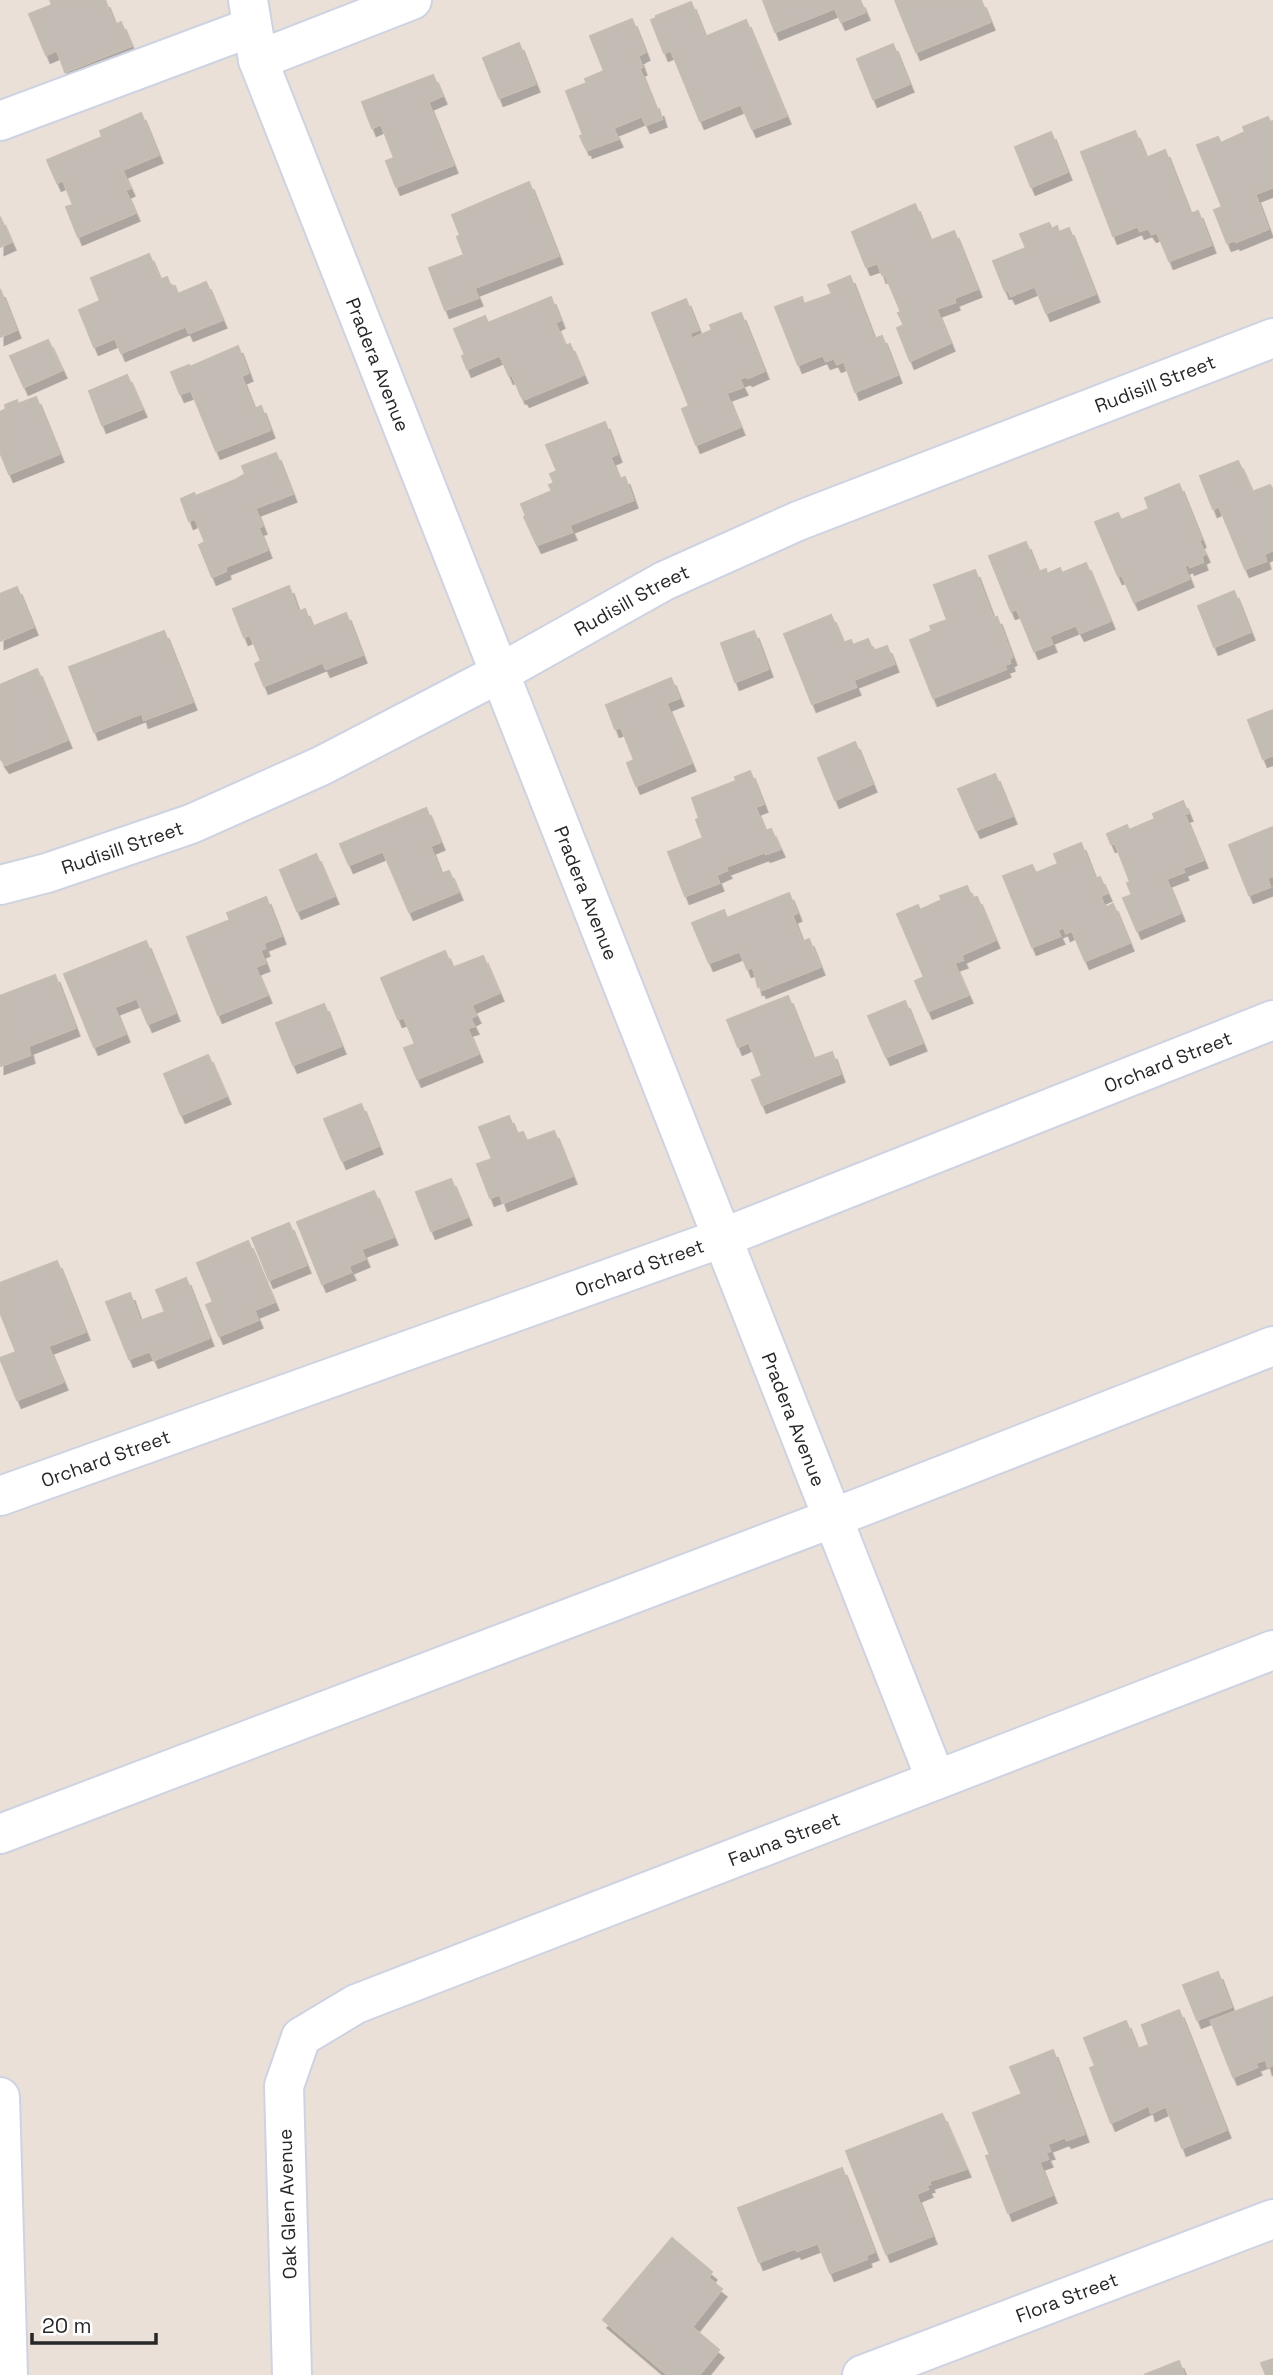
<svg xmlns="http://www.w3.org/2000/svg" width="1273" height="2375" font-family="'Space Grotesk',sans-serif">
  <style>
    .building { fill: #c2bcb4; stroke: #c5bcb2; stroke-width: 2; filter: url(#shadow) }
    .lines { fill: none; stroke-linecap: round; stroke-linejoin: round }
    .minor-casing { stroke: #cdd3e1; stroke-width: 42 }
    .minor { stroke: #fff; stroke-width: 38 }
    .labels { text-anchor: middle; stroke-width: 6; stroke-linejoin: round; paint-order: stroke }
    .street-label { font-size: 19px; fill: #272727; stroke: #fff }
  </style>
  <defs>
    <filter id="shadow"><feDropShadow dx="4.5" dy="8" stdDeviation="0" flood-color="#0004"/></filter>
  </defs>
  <rect width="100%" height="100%" fill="#eae0d8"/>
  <g class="building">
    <polygon points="50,0 105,0 115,25 121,22 131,46 65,72 57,50 46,55 29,14 52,5"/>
    <polygon points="763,0 860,0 865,12 841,22 835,8 775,32"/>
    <polygon points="895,0 981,0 990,22 916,52"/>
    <polygon points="691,2 705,37 746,20 786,116 752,129 741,104 700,121 671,50 664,53 651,20 656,18 656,16"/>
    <polygon points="632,19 645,52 638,56 642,67 639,68 656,110 659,109 662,119 646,125 642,116 613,128 618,139 588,150 587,146 585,147 580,136 583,135 566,91 587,83 585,79 604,71 590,36"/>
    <polygon points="519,43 535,84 499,98 483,58"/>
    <polygon points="893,44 909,84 873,99 857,59"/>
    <polygon points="433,75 442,96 428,102 453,165 396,187 386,161 394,158 381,124 372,128 362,102"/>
    <polygon points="141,113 158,155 122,170 130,188 125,190 135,213 78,237 66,207 73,205 63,180 57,183 47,160 102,137 100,131"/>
    <polygon points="1268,117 1270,122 1273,121 1273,181 1271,181 1273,187 1255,194 1268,229 1236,242 1235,240 1227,243 1214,210 1222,207 1197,145 1218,137 1221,143 1245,132 1243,127"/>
    <polygon points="1135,131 1146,158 1165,150 1190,214 1198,211 1211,245 1169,261 1157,232 1152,234 1148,228 1140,231 1138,226 1113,236 1081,152"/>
    <polygon points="1051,132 1067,172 1031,187 1015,147"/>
    <polygon points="529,182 558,256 474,288 478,298 445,310 429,268 464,255 457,237 460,235 452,215"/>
    <polygon points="915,204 930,241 954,231 977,289 954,298 955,302 936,309 950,343 910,361 897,328 904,325 898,313 901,312 885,274 882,275 878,263 866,267 852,232"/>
    <polygon points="0,217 11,242 0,247"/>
    <polygon points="1049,223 1052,229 1057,226 1059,232 1069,228 1095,294 1046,313 1035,286 1011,296 1008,290 1005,291 993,261 1026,248 1020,234"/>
    <polygon points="149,254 160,280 167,277 171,287 175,286 178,294 206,282 222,320 189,333 186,326 121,353 115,338 94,347 79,310 100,301 91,278"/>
    <polygon points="850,276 874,339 882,336 897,375 855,392 844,361 837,364 834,358 826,361 823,355 798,365 775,307 802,297 804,304 832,294 828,285"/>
    <polygon points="0,289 16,330 0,337"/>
    <polygon points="551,297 560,320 555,323 565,346 570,344 583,375 525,399 523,395 521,396 513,377 515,376 514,374 509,376 500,355 467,369 462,356 465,355 454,329 485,316 488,323"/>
    <polygon points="686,299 698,330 689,333 692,339 712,330 710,325 741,313 764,371 748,378 746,376 739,379 743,387 726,393 740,427 696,445 682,409 689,406 652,313"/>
    <polygon points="48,340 62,370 24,387 10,356"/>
    <polygon points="238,346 248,373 241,376 254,409 261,406 270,430 216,451 191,390 180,394 171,372 189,365 190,367"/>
    <polygon points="127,375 142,409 102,425 89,391"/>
    <polygon points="36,397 59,454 9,474 0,452 0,412 6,409 5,405 17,400 18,404"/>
    <polygon points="605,422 617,454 610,457 619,479 625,477 633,500 569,525 572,532 537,545 524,517 526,516 521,504 552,491 549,485 554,483 550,474 557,471 546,445"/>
    <polygon points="276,453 292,494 255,508 262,526 258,527 267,550 225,567 226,571 212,577 199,545 205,542 195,518 189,521 181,499 194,493 196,496 235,480 245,474 242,466"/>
    <polygon points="1238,461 1252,492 1270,485 1273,490 1273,550 1264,554 1266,561 1245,569 1219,506 1213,509 1200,476"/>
    <polygon points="1179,484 1201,539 1199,541 1205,554 1201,556 1203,562 1190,567 1189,564 1184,566 1189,579 1134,602 1122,575 1118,576 1095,522 1118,513 1121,520 1149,509 1145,498"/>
    <polygon points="1026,542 1038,572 1046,569 1047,574 1060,568 1062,573 1086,563 1110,621 1080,633 1076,625 1049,636 1052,644 1034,651 1017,609 1011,611 989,556"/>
    <polygon points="975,570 993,618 997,617 1012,657 1009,659 1010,663 1004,665 1006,669 933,698 910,640 932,631 930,626 947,620 934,585"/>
    <polygon points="289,586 298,612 305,609 312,627 346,613 362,655 326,669 323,662 264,686 255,664 261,661 250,634 244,637 233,609"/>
    <polygon points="17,587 33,627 0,641 0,594"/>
    <polygon points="1234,591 1250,632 1214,647 1198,606"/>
    <polygon points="831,615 843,643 851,640 853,645 868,639 873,651 887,646 894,664 853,680 856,687 812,704 784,634"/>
    <polygon points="164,631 192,702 144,720 142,713 94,732 69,667"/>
    <polygon points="754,631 768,669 735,682 721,643"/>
    <polygon points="37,669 67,740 5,765 0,758 0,685"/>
    <polygon points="671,678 679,698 666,703 691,763 636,786 627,763 634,760 621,727 615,729 606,705"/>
    <polygon points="1273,710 1273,755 1263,759 1248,720"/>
    <polygon points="855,742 872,784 835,800 818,758"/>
    <polygon points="750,771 763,804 755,807 765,831 771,829 780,849 766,854 765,852 725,867 727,870 716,875 719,883 685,896 668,852 703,838 696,820 699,818 692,798 736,781 735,777"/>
    <polygon points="995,774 1012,816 976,830 958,789"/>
    <polygon points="1183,801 1188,813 1184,814 1203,860 1182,868 1184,872 1166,879 1180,913 1137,931 1123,898 1132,895 1127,883 1130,882 1115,843 1111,844 1107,834 1127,825 1129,830 1155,819 1153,814"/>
    <polygon points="426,808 440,842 430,846 441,874 449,871 458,892 409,912 383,851 349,865 340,844"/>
    <polygon points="1273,827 1273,876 1267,878 1270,887 1249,895 1229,845"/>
    <polygon points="1081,843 1095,879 1100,877 1107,893 1100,896 1105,908 1113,904 1129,943 1085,961 1072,930 1066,933 1064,927 1057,930 1060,936 1032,947 1003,876 1032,865 1036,873 1058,864 1054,854"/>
    <polygon points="316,854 334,896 297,911 280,870"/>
    <polygon points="967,886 972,898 977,897 995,940 961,955 963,960 954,963 968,995 928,1011 915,981 924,977 897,914 918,905 920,910 942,900 940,896"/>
    <polygon points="789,893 797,913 792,915 802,942 809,939 820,967 762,990 760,986 758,987 753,967 747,969 740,951 709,963 692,923 724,910 727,918"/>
    <polygon points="266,897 281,936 263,943 265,948 260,950 265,963 255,967 267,995 218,1015 187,937 230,920 227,913"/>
    <polygon points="146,941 175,1013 148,1024 137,998 114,1007 125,1034 94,1047 64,974"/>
    <polygon points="445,951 452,968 483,956 499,993 471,1005 476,1015 470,1018 474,1026 467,1028 478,1054 417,1079 404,1048 415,1044 404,1017 398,1019 381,978"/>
    <polygon points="55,975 75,1028 28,1046 30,1055 0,1066 0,996"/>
    <polygon points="788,996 813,1059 832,1052 840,1074 762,1105 752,1080 762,1076 749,1042 738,1047 727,1020"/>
    <polygon points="905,1001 922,1043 886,1057 868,1016"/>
    <polygon points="324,1004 341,1046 293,1065 276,1023"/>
    <polygon points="208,1055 226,1096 181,1115 164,1074"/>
    <polygon points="361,1104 378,1146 342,1161 324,1119"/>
    <polygon points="509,1116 516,1134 523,1132 527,1141 554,1131 572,1176 503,1203 500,1194 490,1198 477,1164 492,1159 479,1127"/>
    <polygon points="451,1179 467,1217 431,1231 416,1192"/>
    <polygon points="374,1191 393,1237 361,1249 365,1259 348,1266 351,1272 322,1284 297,1222"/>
    <polygon points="289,1223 306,1265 269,1280 252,1238"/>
    <polygon points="248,1241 274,1302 254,1310 258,1320 219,1336 206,1305 213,1302 197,1263"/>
    <polygon points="57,1261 85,1332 48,1346 63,1382 17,1400 0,1358 16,1352 0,1312 0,1283"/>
    <polygon points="186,1278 209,1338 154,1360 150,1351 129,1359 106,1302 130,1293 140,1321 165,1312 156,1290"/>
    <polygon points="1218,1972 1231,2007 1197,2020 1183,1985"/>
    <polygon points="1273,1997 1273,2065 1268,2067 1266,2059 1255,2063 1257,2067 1233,2077 1211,2021"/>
    <polygon points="1179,2010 1226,2130 1182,2148 1166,2106 1151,2113 1149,2105 1111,2123 1090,2068 1095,2066 1084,2038 1126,2021 1137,2049 1149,2045 1142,2025"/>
    <polygon points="1053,2050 1084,2134 1067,2140 1065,2137 1047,2144 1050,2151 1045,2152 1048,2159 1039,2162 1052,2195 1008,2213 986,2156 990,2155 973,2113 1022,2094 1010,2067"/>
    <polygon points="942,2114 966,2169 929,2181 930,2184 926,2185 928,2189 916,2194 932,2236 886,2254 846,2151"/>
    <polygon points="842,2168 874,2252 866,2255 867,2259 830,2273 818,2243 797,2251 796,2248 759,2262 738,2208"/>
    <polygon points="672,2238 712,2272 708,2278 722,2289 692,2327 719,2350 699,2375 668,2375 603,2320"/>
    <polygon points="1273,2359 1273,2375 1266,2375 1261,2363"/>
    <polygon points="1179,2361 1184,2375 1144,2375"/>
  </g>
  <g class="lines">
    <defs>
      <g id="minor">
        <path id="s1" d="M248,0L258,60L936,1780"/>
        <polyline points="258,60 412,0"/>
        <polyline points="0,121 252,27"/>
        <path id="s2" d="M0,885L47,873L191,824L321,766L500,673L664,581L798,521L1273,338"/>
        <path id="s3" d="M0,1496L722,1238L1273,1020"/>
        <polyline points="0,1834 833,1518 1273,1346"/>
        <polyline points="0,2097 8,2375"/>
        <path id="s4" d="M292,2375L284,2086L301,2037L356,2004L1273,1650"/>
        <path id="s5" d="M862,2375L1273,2219"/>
      </g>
    </defs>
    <use href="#minor" class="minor-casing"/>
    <use href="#minor" class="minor"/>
  </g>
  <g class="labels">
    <g class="street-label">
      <text dy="7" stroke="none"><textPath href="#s1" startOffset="388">Pradera Avenue</textPath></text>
      <text dy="7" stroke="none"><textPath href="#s2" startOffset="1262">Rudisill Street</textPath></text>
      <text dy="7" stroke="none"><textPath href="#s2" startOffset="695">Rudisill Street</textPath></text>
      <text dy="7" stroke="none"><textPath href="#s2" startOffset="128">Rudisill Street</textPath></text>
      <text dy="7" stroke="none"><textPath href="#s1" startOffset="956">Pradera Avenue</textPath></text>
      <text dy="7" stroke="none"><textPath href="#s3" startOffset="1246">Orchard Street</textPath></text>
      <text dy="7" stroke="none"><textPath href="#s3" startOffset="679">Orchard Street</textPath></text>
      <text dy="7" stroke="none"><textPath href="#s1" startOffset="1522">Pradera Avenue</textPath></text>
      <text dy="7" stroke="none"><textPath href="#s3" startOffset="112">Orchard Street</textPath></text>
      <text dy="7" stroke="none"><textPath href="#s4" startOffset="864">Fauna Street</textPath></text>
      <text transform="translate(287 2204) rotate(-92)" y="7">Oak Glen Avenue</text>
      <text dy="7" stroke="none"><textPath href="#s5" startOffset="219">Flora Street</textPath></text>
    </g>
  </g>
  <path d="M32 2333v10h124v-10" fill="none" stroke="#272727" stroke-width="3.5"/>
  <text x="42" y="2333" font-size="21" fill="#272727" stroke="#ffffff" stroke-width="5" paint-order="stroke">20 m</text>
</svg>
